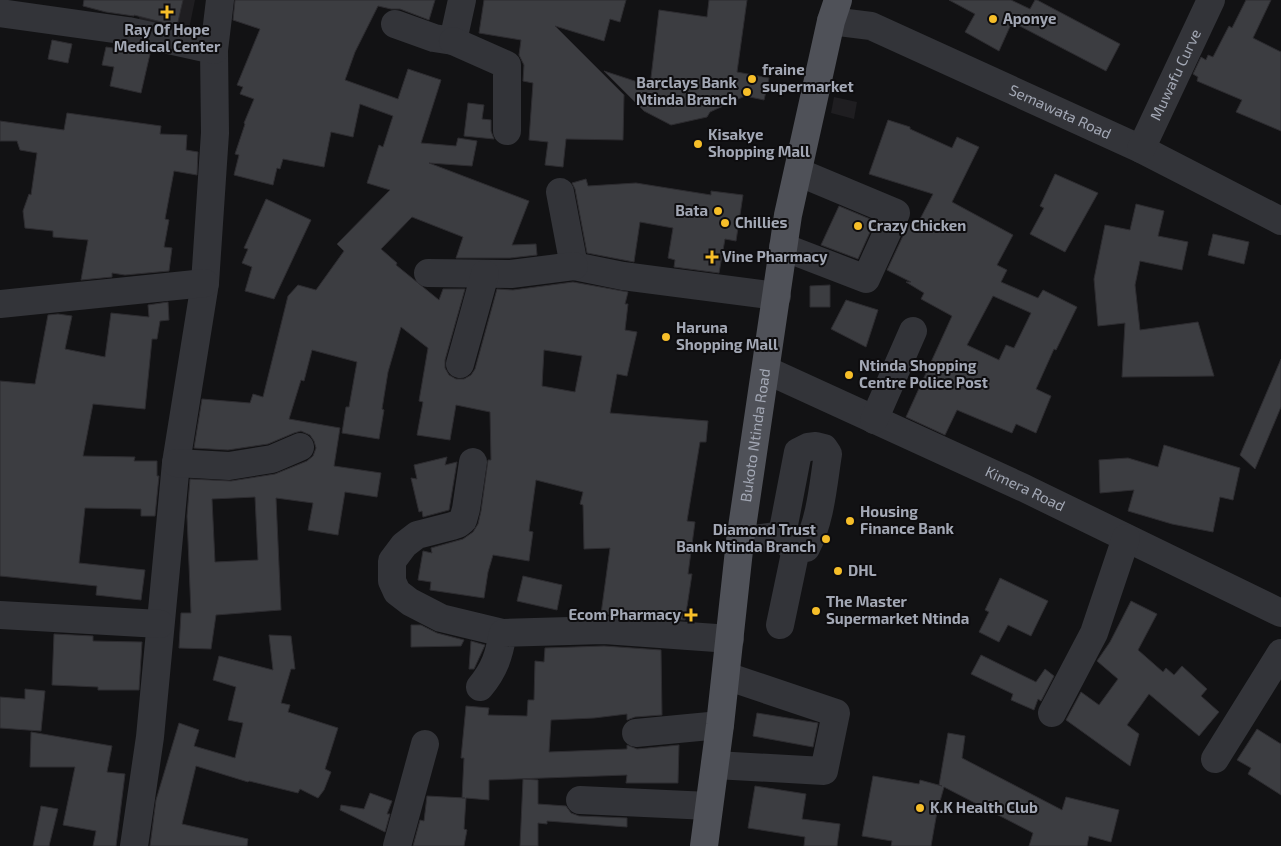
<svg xmlns="http://www.w3.org/2000/svg" width="1281" height="846" font-family="'Exo 2',sans-serif">
  <style>
    .built { fill: #1f1e21 }
    .building { fill: #3c3d41; stroke: #2d2c30; fill-rule: evenodd }
    .lines { fill: none; stroke-linecap: round; stroke-linejoin: round }
    .minor { stroke: #333439; stroke-width: 28 }
    .major { stroke: #4f5158; stroke-width: 28 }
    .poi-dot { fill: #f6be29; stroke: #0e0d0f; stroke-width: 2 }
    .labels { text-anchor: middle; stroke-width: 4; stroke-linejoin: round; paint-order: stroke }
    .poi-label { font-size: 15px; font-weight: bold; fill: #a3a8b5; stroke: #0e0d0f; text-anchor: start }
    .street-label { font-size: 15px; fill: #a3a8b5; stroke: #0e0d0f }
  </style>
  <rect width="100%" height="100%" fill="#121214"/>
  <g class="built">
    <polygon points="143,0 195,0 188,34 138,23"/>
    <polygon points="834,97 857,102 854,119 831,113"/>
  </g>
  <g class="building">
    <polygon points="84,0 183,0 177,26 134,15 134,16 106,12 83,6"/>
    <path d="M235,0H435L429,20L400,9H391L378,6L355,52L345,80L398,99L408,69L441,80L421,143L456,146L458,138L477,141L472,166L429,163L529,201L512,245L536,244L537,255L510,258H456L463,237L412,217L381,249L397,263L396,265L439,300L443,289H465L445,360V368L449,375L456,379H464L471,375L475,369L497,289L513,290L573,282L628,292L625,304H628L625,330L637,332L627,376L617,374L610,413L708,421L706,442H700L687,521L695,522L688,574H692L685,620L601,614L610,548L584,549L583,505L580,504L583,492L536,480L529,531L533,532L529,561L493,555L488,572L484,598L430,590L431,582L418,580L423,551L432,553L431,548L463,539L473,532L478,524L481,511L488,460H491L490,412L456,405L450,440L417,435L423,402L419,401L428,348L401,327L388,372L382,409L384,410L379,439L342,433L346,407H349L357,362L312,350L304,381L301,380L289,419L340,428L334,466L381,473L377,497L345,492L338,535L308,530L313,503L276,498L281,610L216,615L211,649L179,648L181,613H191L187,516L190,479L231,481L275,474L307,461L313,456L316,448L314,441L310,435L301,431L294,433L268,444L228,450L194,448L202,399L250,403L253,394L263,397L288,296L298,285L316,290L344,251L337,244L390,190L367,183L379,145L383,147L393,116L360,104L353,137L331,132L324,167L283,159L280,169L277,168L273,185L234,175L239,155L235,154L245,124L244,123L254,99L240,94L243,87L237,85L260,29L233,20ZM544,350L582,356L575,392L542,386ZM255,497L258,560L215,562L212,499Z"/>
    <polygon points="484,0 626,0 620,22 610,19 604,41 555,26 624,95 623,140 566,139 563,167 545,165 548,142 529,140 533,83 523,81 524,65 519,55 521,40 479,33"/>
    <polygon points="709,0 747,0 737,72 769,78 764,100 745,96 710,112 707,117 671,125 644,111 604,71 650,86 659,10 707,17"/>
    <polygon points="949,0 1011,0 1030,9 1035,0 1037,0 1120,44 1106,71 1012,22 999,51 965,32 975,14"/>
    <polygon points="1246,0 1271,0 1253,38 1281,52 1281,131 1236,112 1242,100 1197,81 1198,77 1193,74 1201,57 1206,60 1208,55 1213,57 1229,26 1232,28"/>
    <polygon points="52,40 72,44 68,63 48,59"/>
    <polygon points="106,47 126,50 126,49 150,54 141,93 110,86 114,67 102,65"/>
    <polygon points="468,103 484,105 482,119 491,120 491,131 494,139 464,136"/>
    <polygon points="67,113 161,126 160,134 187,135 186,150 198,152 197,175 174,171 165,219 169,220 164,247 172,248 169,271 125,275 112,273 112,277 81,280 88,240 53,237 53,231 25,228 23,211 29,194 31,195 37,153 20,150 17,141 0,141 0,121 64,130"/>
    <path d="M888,120L910,127V129L952,148L957,137L979,147L952,202L1013,235L997,265L1007,270L1001,282L1038,298L1043,290L1077,307L1056,350L1054,349L1036,389L1051,396L1036,433L1016,424L1012,433L957,410L945,435L906,417L952,316L921,299L924,293L906,282H911L887,270L909,223L916,227L933,194L869,174ZM993,296L1031,313L1014,348L1006,345L999,360L967,345Z"/>
    <polygon points="1055,174 1098,193 1065,252 1030,234 1044,208 1040,206"/>
    <polygon points="586,179 588,186 636,183 711,195 711,191 743,195 736,241 725,239 719,273 674,267 675,260 668,258 673,228 640,222 634,262 587,253 575,189 572,183"/>
    <polygon points="266,199 311,220 274,299 245,291 252,267 242,263 248,249 244,248"/>
    <polygon points="1136,204 1164,211 1158,236 1188,242 1182,270 1140,261 1135,285 1140,330 1198,322 1214,376 1122,377 1125,323 1098,326 1094,279 1105,225 1130,230"/>
    <polygon points="839,206 875,221 858,259 821,245"/>
    <polygon points="1213,234 1249,242 1244,264 1208,255"/>
    <polygon points="830,285 830,307 810,307 810,286"/>
    <polygon points="846,300 878,310 866,347 831,329"/>
    <polygon points="168,302 169,320 160,321 157,339 152,339 145,409 93,404 83,456 135,457 134,461 157,461 157,476 159,476 155,516 141,516 141,509 85,508 79,563 145,570 141,600 96,595 97,586 0,576 0,381 35,384 48,315 58,314 72,316 65,349 105,357 111,313 149,317 148,305"/>
    <polygon points="1281,359 1281,407 1255,469 1240,455"/>
    <polygon points="1164,445 1240,468 1233,500 1220,497 1213,532 1172,524 1128,511 1134,490 1100,493 1099,460 1128,458 1158,467"/>
    <polygon points="447,457 445,465 457,462 449,510 423,517 422,511 419,512 411,478 417,479 414,465"/>
    <polygon points="523,576 562,585 557,610 517,601"/>
    <polygon points="1000,578 1048,601 1031,636 1008,625 999,642 979,632 989,612 985,610"/>
    <polygon points="1131,601 1157,614 1138,650 1163,672 1166,668 1174,675 1182,666 1207,689 1201,696 1219,712 1199,736 1149,694 1127,725 1139,734 1130,766 1066,720 1081,692 1099,705 1118,679 1097,661 1110,642"/>
    <polygon points="411,625 421,625 437,633 464,640 461,646 411,647"/>
    <polygon points="54,634 93,636 93,641 142,642 139,690 98,690 98,687 52,685"/>
    <polygon points="269,635 291,636 295,669 291,669 281,703 290,705 288,712 338,728 325,769 331,772 324,790 318,798 300,789 298,793 249,781 248,782 196,766 182,824 248,839 247,846 150,846 156,800 179,723 199,730 194,746 235,758 243,723 228,720 236,687 213,680 219,656 273,670"/>
    <polygon points="471,641 485,645 474,669 469,669"/>
    <polygon points="604,646 661,650 662,715 635,717 627,720 627,714 594,718 551,720 549,752 627,749 627,745 637,749 679,745 678,783 626,783 627,775 489,780 489,800 466,798 464,829 467,830 464,846 413,846 420,820 424,821 427,796 465,798 462,798 464,758 461,758 466,706 489,708 488,715 527,716 528,700 534,700 535,661 544,662 545,648"/>
    <polygon points="981,655 1036,682 1045,669 1054,676 1041,701 1038,699 1034,710 1011,700 1013,694 971,674"/>
    <polygon points="25,689 45,691 41,731 0,728 0,697 25,699"/>
    <polygon points="757,713 818,723 813,747 753,736"/>
    <polygon points="1257,729 1281,744 1281,795 1248,774 1251,768 1237,760"/>
    <polygon points="31,732 112,746 107,772 125,774 116,846 93,846 96,831 63,825 75,767 30,767"/>
    <polygon points="948,733 965,736 962,758 1062,810 1066,797 1119,810 1111,842 1089,836 1087,846 1029,846 1033,833 944,787 937,812 931,846 891,846 892,841 862,836 873,776 919,784 920,780 942,786 939,785"/>
    <polygon points="523,779 538,780 538,804 566,806 571,813 579,816 627,818 627,827 547,821 547,824 538,823 538,846 520,846"/>
    <polygon points="755,786 806,794 802,819 840,824 837,846 804,846 805,837 748,828"/>
    <polygon points="370,793 392,801 387,814 390,814 385,832 340,810 341,805 364,809"/>
    <polygon points="41,806 58,809 49,846 33,846"/>
  </g>
  <g class="lines">
    <g class="minor">
      <polyline points="0,13 128,31 214,50 215,133 205,283 176,463 150,737 134,846"/>
      <path id="s1" d="M831,21L871,26L1141,149L1281,221"/>
      <polyline points="395,24 434,38 453,41 462,0"/>
      <polyline points="453,41 507,65 507,131"/>
      <polyline points="214,50 220,0"/>
      <path id="s2" d="M1141,149L1211,0"/>
      <polyline points="560,192 574,266 623,276 777,296"/>
      <polyline points="783,247 866,279 896,213 798,172"/>
      <polyline points="428,273 511,274 574,266"/>
      <polyline points="0,304 205,283"/>
      <polyline points="460,364 485,274"/>
      <path id="s3" d="M766,370L1024,488L1281,613"/>
      <polyline points="874,420 913,331"/>
      <path d="M816,446L824,448L828,454C823,485 821,519 806,548C794,550 788,546 782,535L798,452L808,447Z"/>
      <polyline points="473,462 466,509 463,520 458,524 452,526 417,535 404,545 392,561 392,581 397,592 410,602 441,618 503,633"/>
      <polyline points="176,463 229,466 272,459 300,447"/>
      <polyline points="740,541 782,535"/>
      <polyline points="0,615 160,624"/>
      <polyline points="780,625 796,549"/>
      <path d="M480,687C495,669 499,655 503,633L604,630L730,639"/>
      <polyline points="1052,713 1094,633 1126,538"/>
      <polyline points="636,733 720,725"/>
      <polyline points="1215,759 1281,653"/>
      <polyline points="715,765 824,771 836,713 726,676"/>
      <polyline points="580,800 709,806"/>
      <polyline points="397,846 425,744"/>
    </g>
    <path class="major" id="s4" d="M704,846L720,725L740,541L788,215L831,21L838,0"/>
  </g>
  <g class="poi-dot">
    <path d="M164.5 4.5h5v5h5v5h-5v5h-5v-5h-5v-5h5z"/>
    <circle cx="993" cy="19" r="5"/>
    <circle cx="752" cy="79" r="5"/>
    <circle cx="747" cy="92" r="5"/>
    <circle cx="698" cy="144" r="5"/>
    <circle cx="718" cy="211" r="5"/>
    <circle cx="725" cy="223" r="5"/>
    <circle cx="858" cy="226" r="5"/>
    <path d="M709.5 249.5h5v5h5v5h-5v5h-5v-5h-5v-5h5z"/>
    <circle cx="666" cy="337" r="5"/>
    <circle cx="849" cy="375" r="5"/>
    <circle cx="850" cy="521" r="5"/>
    <circle cx="826" cy="539" r="5"/>
    <circle cx="838" cy="571" r="5"/>
    <circle cx="816" cy="611" r="5"/>
    <path d="M688.5 607.5h5v5h5v5h-5v5h-5v-5h-5v-5h5z"/>
    <circle cx="920" cy="808" r="5"/>
  </g>
  <g class="labels">
    <g class="poi-label">
      <text x="1003" y="24">Aponye</text>
      <text x="167" y="35" text-anchor="middle">Ray Of Hope<tspan x="167" dy="17">Medical Center</tspan></text>
      <text x="762" y="75">fraine<tspan x="762" dy="17">supermarket</tspan></text>
      <text x="737" y="88" text-anchor="end">Barclays Bank<tspan x="737" dy="17">Ntinda Branch</tspan></text>
      <text x="708" y="140">Kisakye<tspan x="708" dy="17">Shopping Mall</tspan></text>
      <text x="708" y="216" text-anchor="end">Bata</text>
      <text x="735" y="228">Chillies</text>
      <text x="868" y="231">Crazy Chicken</text>
      <text x="722" y="262">Vine Pharmacy</text>
      <text x="676" y="333">Haruna<tspan x="676" dy="17">Shopping Mall</tspan></text>
      <text x="859" y="371">Ntinda Shopping<tspan x="859" dy="17">Centre Police Post</tspan></text>
      <text x="860" y="517">Housing<tspan x="860" dy="17">Finance Bank</tspan></text>
      <text x="816" y="535" text-anchor="end">Diamond Trust<tspan x="816" dy="17">Bank Ntinda Branch</tspan></text>
      <text x="848" y="576">DHL</text>
      <text x="826" y="607">The Master<tspan x="826" dy="17">Supermarket Ntinda</tspan></text>
      <text x="681" y="620" text-anchor="end">Ecom Pharmacy</text>
      <text x="930" y="813">K.K Health Club</text>
    </g>
    <g class="street-label">
      <text dy="5" stroke="none"><textPath href="#s2" startOffset="82">Muwafu Curve</textPath></text>
      <text dy="5" stroke="none"><textPath href="#s1" startOffset="248">Semawata Road</textPath></text>
      <text dy="5" stroke="none"><textPath href="#s4" startOffset="414">Bukoto Ntinda Road</textPath></text>
      <text dy="5" stroke="none"><textPath href="#s3" startOffset="285">Kimera Road</textPath></text>
    </g>
  </g>
</svg>
